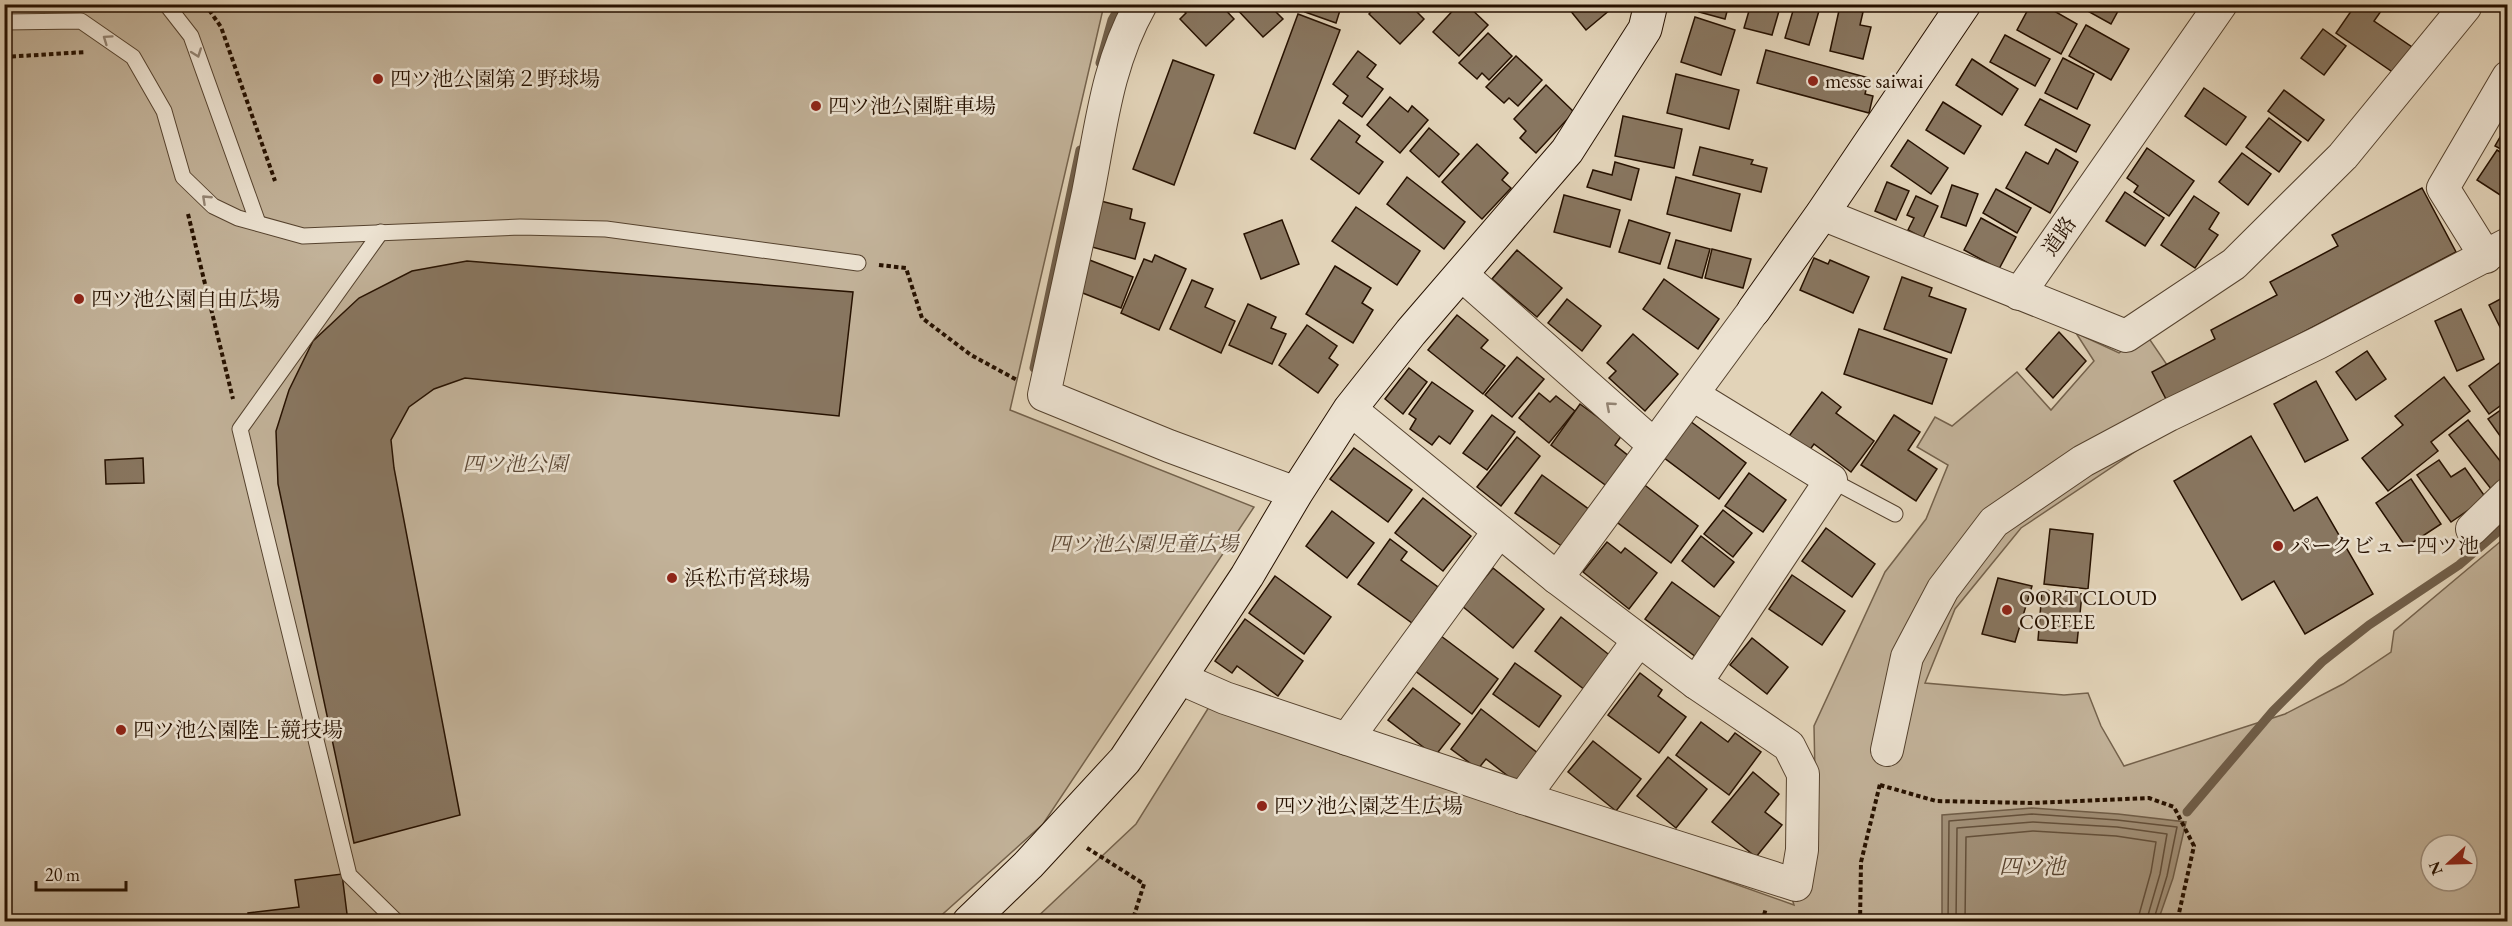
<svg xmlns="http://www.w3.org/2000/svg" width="2512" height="926" font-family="'EB Garamond','Noto Serif JP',serif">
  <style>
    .green { fill: #c2b299; stroke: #74624c; stroke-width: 1.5; fill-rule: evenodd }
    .water { fill: #a29179; stroke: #705e49; stroke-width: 1.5 }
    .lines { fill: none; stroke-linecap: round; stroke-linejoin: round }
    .shore { stroke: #64513c; stroke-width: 1.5 }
    .stream { stroke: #705e49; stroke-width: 9 }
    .building { fill: #887660; stroke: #261100; stroke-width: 1.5 }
    .lane-casing { stroke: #55422e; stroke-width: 17 }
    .street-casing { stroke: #55422e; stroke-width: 34 }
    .secondary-casing { stroke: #261100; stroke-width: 35 }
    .path { stroke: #261100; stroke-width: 4; stroke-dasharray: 4.5 3; stroke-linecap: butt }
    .lane { stroke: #ece2d1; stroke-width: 15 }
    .street { stroke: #ece2d1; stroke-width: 32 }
    .secondary { stroke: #ece2d1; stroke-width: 33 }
    .oneway { stroke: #938473 }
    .poi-dot { fill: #8f2418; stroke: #ece2d1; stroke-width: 2 }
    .labels { text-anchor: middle; stroke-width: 5; stroke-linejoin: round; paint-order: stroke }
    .poi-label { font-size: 21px; fill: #261100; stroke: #ece2d1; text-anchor: start }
    .street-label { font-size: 21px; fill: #261100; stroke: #ece2d1 }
    .park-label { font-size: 21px; font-style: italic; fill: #5d4936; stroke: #ece2d1 }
    .water-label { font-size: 22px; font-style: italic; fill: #584430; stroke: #ece2d1 }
  </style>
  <rect width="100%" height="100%" fill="#e2d3b8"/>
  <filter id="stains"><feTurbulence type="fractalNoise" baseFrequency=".00333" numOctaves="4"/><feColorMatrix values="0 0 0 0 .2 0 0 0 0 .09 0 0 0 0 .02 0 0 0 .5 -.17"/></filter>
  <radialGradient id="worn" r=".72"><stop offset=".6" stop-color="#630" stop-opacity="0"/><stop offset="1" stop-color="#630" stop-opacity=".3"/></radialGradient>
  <g class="green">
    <polygon points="4,5 1104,5 1010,410 1254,507 1043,824 935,921 5,921"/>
    <path d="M2076,333L2119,353L2146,334L2178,381L2142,447L2021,528L1955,609L1925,683L2064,695L2088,693L2101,726L2124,766L2285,714L2343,684L2391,652L2394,631L2507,536V921L1032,922L1136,824L1214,699L1794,905L1787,882L1815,775L1814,726L1885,572L1926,519L1948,465L1917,447L1935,417L1952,426L2017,372L2051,410L2094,361ZM2431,845H2467V881H2431Z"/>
  </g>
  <polygon class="water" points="2032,808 2118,814 2186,822 2173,878 2158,921 1942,921 1942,815"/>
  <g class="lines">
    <g class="shore">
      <polyline points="1948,922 1949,821 2032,814 2117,820 2177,827 2167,876 2153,922"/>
      <polyline points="1956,922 1957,828 2033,822 2117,827 2167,834 2160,874 2146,922"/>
      <polyline points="1965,922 1966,837 2033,831 2116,836 2156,842 2151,872 2137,922"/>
    </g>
    <g class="stream">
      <polyline points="1100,63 1112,20 1121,4"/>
      <polyline points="1034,368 1080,150"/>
      <polyline points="2187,812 2273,711 2322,662 2369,625 2459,565 2508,523"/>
    </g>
  </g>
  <g class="building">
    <polygon points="1182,4 1220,4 1234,19 1206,46 1180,19 1186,13 1180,7"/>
    <polygon points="1232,4 1276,4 1272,8 1283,19 1263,37"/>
    <polygon points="1308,4 1342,4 1336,23 1305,12"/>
    <polygon points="1378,4 1409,4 1424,19 1400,44 1369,14"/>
    <polygon points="1459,4 1466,4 1488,25 1459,56 1433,32"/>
    <polygon points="1565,4 1617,4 1586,30"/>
    <polygon points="1701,4 1729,4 1725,19 1699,12"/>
    <polygon points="1751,4 1781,4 1772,35 1744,28"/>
    <polygon points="1795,4 1821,4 1809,45 1785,38"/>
    <polygon points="2031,4 2042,4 2077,24 2061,54 2017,30"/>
    <polygon points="2075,4 2113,4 2118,11 2111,24"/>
    <polygon points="2356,4 2386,4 2374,21 2412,47 2394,73 2336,33"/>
    <polygon points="1840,6 1863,12 1860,25 1871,27 1863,59 1830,51"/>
    <polygon points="1298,14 1340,30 1295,149 1254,133"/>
    <polygon points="1695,17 1735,30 1721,75 1681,62"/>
    <polygon points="2086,25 2129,49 2111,80 2069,56"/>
    <polygon points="2323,29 2346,46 2324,75 2301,58"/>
    <polygon points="1488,33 1512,56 1489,80 1482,73 1477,79 1459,63"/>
    <polygon points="2005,35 2050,59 2035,86 1990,62"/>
    <polygon points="1766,50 1869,78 1865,94 1873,96 1869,113 1757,83"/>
    <polygon points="1358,51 1376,65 1367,77 1383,89 1362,117 1343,103 1348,96 1333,84"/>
    <polygon points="1516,56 1542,80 1518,106 1509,98 1504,103 1486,87"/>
    <polygon points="2063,58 2094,74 2077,109 2045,93"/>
    <polygon points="1972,59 2018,89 2002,115 1956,85"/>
    <polygon points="1173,60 1214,75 1174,185 1133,169"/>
    <polygon points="1676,74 1739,90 1729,129 1667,113"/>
    <polygon points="1546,85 1574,112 1536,153 1520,138 1526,131 1514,119"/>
    <polygon points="2204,88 2246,117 2226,145 2185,116"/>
    <polygon points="2284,90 2324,120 2308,141 2268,111"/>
    <polygon points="1390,97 1408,112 1412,106 1428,120 1400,153 1367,125"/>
    <polygon points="2040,99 2090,125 2076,152 2025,125"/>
    <polygon points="1943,102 1981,126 1964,154 1926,130"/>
    <polygon points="1623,116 1682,129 1674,168 1615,156"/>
    <polygon points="2269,118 2301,142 2279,172 2246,147"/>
    <polygon points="1339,120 1360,136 1356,142 1383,162 1359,194 1311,159"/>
    <polygon points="2508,123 2508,153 2495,146"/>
    <polygon points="1429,128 1459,154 1439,177 1410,151"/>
    <polygon points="1908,140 1948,168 1931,194 1891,166"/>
    <polygon points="1477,144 1508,173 1502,180 1511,188 1482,219 1442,182"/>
    <polygon points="1700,147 1753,160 1751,164 1767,168 1761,192 1693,175"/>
    <polygon points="2147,148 2194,181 2169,216 2134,192 2138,186 2127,178"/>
    <polygon points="2056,149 2078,162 2050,213 2006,188 2026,152 2048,164"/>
    <polygon points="2497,150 2508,157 2508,200 2477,180"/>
    <polygon points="2242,153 2271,174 2248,205 2219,182"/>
    <polygon points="1615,162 1639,169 1631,200 1587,187 1593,170 1612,175"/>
    <polygon points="1407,177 1465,222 1444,249 1387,204"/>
    <polygon points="1676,177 1740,194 1731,231 1667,214"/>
    <polygon points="1887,182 1909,191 1896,220 1875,211"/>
    <polygon points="1952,185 1978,194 1966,226 1941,217"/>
    <polygon points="2422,188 2456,252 2168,403 2152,372 2215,339 2211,330 2277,295 2270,282 2338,246 2332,235"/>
    <polygon points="1996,189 2031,208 2017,233 1983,213"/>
    <polygon points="2125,192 2164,218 2145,246 2106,221"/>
    <polygon points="1564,195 1620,210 1610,247 1554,232"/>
    <polygon points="1916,196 1938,206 1923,238 1908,230 1914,218 1907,215"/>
    <polygon points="2194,196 2219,213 2209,229 2218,235 2195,268 2161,245"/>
    <polygon points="1097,200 1132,209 1130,219 1145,223 1135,259 1085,245"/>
    <polygon points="1356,207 1420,251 1397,285 1332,241"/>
    <polygon points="1981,218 2016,237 1999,269 1964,250"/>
    <polygon points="1282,220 1299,264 1261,279 1244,234"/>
    <polygon points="1629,220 1670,233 1660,264 1619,252"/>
    <polygon points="1676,240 1710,249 1702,278 1668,268"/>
    <polygon points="1712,249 1751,259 1743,288 1705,278"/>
    <polygon points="1517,250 1562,288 1537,317 1492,279"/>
    <polygon points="1155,255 1186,269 1159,330 1121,313 1144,259 1152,262"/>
    <polygon points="1814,258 1828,264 1830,260 1869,277 1853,313 1800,290"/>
    <polygon points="1087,259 1133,277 1121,308 1075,290"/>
    <polygon points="467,261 853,292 839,416 465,378 434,389 409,407 391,440 394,468 460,815 354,843 278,484 276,431 289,390 313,341 359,298 412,271"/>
    <polygon points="1335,266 1371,288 1362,303 1373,310 1353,343 1306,314"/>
    <polygon points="1902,277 1932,288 1929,296 1966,309 1951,353 1884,329"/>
    <polygon points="1664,279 1719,319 1698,349 1643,309"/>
    <polygon points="1192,280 1213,289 1205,307 1235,321 1221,353 1170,329"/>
    <polygon points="2508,295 2508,341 2507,341 2489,305"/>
    <polygon points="1567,299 1601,326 1582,351 1548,323"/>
    <polygon points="1248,304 1276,317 1271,328 1286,334 1272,364 1229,345"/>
    <polygon points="2461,309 2484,359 2457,371 2435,321"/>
    <polygon points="1457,315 1488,340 1481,348 1505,366 1483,394 1428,350"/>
    <polygon points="1307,325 1337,346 1329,358 1338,365 1318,393 1279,365"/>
    <polygon points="1859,329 1947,359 1932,404 1844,374"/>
    <polygon points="2059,332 2086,361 2053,398 2026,369"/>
    <polygon points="1633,334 1678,374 1645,411 1609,378 1616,371 1607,363"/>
    <polygon points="2367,351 2386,379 2356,400 2336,372"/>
    <polygon points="1517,357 1544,379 1512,417 1485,395"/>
    <polygon points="2502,361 2508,369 2508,400 2489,414 2469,386"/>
    <polygon points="1409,368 1427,382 1403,414 1385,399"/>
    <polygon points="2444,377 2470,411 2431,442 2438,451 2388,491 2362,458 2403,425 2395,416"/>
    <polygon points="2316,381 2348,440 2305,462 2274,404"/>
    <polygon points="1432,382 1473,411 1450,444 1439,436 1432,445 1410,429 1416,419 1409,414"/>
    <polygon points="1822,392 1841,407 1836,413 1874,441 1851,472 1814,444 1809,451 1789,436"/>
    <polygon points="1539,393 1550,402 1556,396 1575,411 1549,443 1519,418"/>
    <polygon points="1580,404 1622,435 1615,445 1630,457 1608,487 1551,445"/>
    <polygon points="2508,405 2508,437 2503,440 2488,419"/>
    <polygon points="1492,415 1515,432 1487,470 1463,453"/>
    <polygon points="1894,415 1920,432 1908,450 1937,469 1916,501 1861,465"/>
    <polygon points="2468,420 2508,471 2508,484 2495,494 2449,435"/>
    <polygon points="1690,421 1746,463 1719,499 1663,457"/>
    <polygon points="2251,436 2294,511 2317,497 2373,594 2305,634 2274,581 2242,600 2174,481"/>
    <polygon points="1517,437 1540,456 1501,506 1477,487"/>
    <polygon points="1354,448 1412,490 1388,522 1330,479"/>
    <polygon points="143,458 144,483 106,484 105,460"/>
    <polygon points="2439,460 2451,477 2465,468 2486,498 2451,522 2417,475"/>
    <polygon points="1749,473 1786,500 1763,532 1725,506"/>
    <polygon points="1542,475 1590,510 1563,547 1515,513"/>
    <polygon points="2411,479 2441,524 2406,547 2376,503"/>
    <polygon points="1642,483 1698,526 1671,563 1614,520"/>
    <polygon points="1423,498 1471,536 1443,571 1395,533"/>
    <polygon points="1723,510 1752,533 1733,557 1704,534"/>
    <polygon points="1332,511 1374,543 1347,578 1306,546"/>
    <polygon points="1826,528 1875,564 1852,597 1802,561"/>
    <polygon points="2050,529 2093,534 2088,589 2044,584"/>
    <polygon points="1701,536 1734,562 1714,587 1682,561"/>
    <polygon points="1390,539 1407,552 1401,560 1438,587 1412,623 1358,584"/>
    <polygon points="1607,542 1621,553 1625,548 1657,573 1629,609 1583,572"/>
    <polygon points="1493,568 1544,609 1513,648 1462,606"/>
    <polygon points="1792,575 1845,611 1822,645 1769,609"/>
    <polygon points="1275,576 1331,617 1304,654 1249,613"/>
    <polygon points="1998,578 2032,586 2015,642 1982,634"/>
    <polygon points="1672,582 1724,620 1696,657 1645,619"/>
    <polygon points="2042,590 2082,594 2077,643 2038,640"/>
    <polygon points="1561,617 1612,657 1585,690 1535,651"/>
    <polygon points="1245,619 1303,661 1278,696 1237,666 1232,673 1215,661"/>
    <polygon points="1441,636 1498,679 1472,714 1414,670"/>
    <polygon points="1752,638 1788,667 1767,694 1730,665"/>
    <polygon points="1515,663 1561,696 1539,727 1493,694"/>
    <polygon points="1640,673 1662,690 1658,696 1686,717 1659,753 1608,715"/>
    <polygon points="1413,688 1460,724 1435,756 1388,720"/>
    <polygon points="1481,709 1539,754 1517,783 1486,759 1478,769 1451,749"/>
    <polygon points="1701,722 1728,742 1735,733 1761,752 1729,795 1676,755"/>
    <polygon points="1593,741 1641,779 1616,811 1568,772"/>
    <polygon points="1668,757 1707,789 1676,828 1637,796"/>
    <polygon points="1753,772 1779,794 1765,812 1782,825 1756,857 1712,822"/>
    <polygon points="342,874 348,922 249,922 248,913 299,907 295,880"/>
  </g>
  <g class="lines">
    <defs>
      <g id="lane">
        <polyline points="166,4 191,36 258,223"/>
        <polyline points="4,22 81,21 133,57 164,111 183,177 213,206 238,218 303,236 520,227 606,229 858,263"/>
        <polyline points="381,232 240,429 349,875 397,922"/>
        <polyline points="1831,480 1895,514"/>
      </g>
      <g id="street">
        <path d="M1141,4C1107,64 1101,127 1088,193C1074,260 1059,327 1044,395L1169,446L1296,493"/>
        <polyline points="1822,214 2126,336 2234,264 2343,156 2465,7 2460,4"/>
        <polyline points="2486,257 2443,188 2508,77"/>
        <polyline points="1462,275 1654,445"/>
        <polyline points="2019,294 2221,4"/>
        <polyline points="1693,395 1831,480 1696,683"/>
        <polyline points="1350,409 1557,578 1754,310"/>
        <polyline points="2472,529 2508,494"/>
        <polyline points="1184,673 1193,684 1225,698 1523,798 1796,885 1802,850 1803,774 1789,746 1696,683 1557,578"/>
        <polyline points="1347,739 1499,531"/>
        <polyline points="1887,750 1907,657 1943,589 1994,522 2083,461 2169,415 2318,343 2508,244"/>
        <polyline points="1523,798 1638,641"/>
      </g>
      <g id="secondary">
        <polyline points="1754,310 1822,214 1964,4"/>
        <polyline points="969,922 1028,865 1125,760 1247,576 1296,493 1350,409 1411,332 1567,151 1645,29 1651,4"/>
      </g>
    </defs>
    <use href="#lane" class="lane-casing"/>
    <use href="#street" class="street-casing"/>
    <use href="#secondary" class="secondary-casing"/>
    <g class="path">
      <polyline points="205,4 221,27 275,181"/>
      <polyline points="4,57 86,52"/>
      <polyline points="188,214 233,399"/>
      <polyline points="879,265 906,268 922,318 971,355 1017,380"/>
      <polyline points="1880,785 1936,801 2032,803 2149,798 2174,807 2194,846 2177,922"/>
      <polyline points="1087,848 1144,884 1132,922"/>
      <polyline points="1762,922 1766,908"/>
      <polyline points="1860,922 1861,862 1880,784"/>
    </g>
    <use href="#lane" class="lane"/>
    <use href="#street" class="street"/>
    <use href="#secondary" class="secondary"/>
  </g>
  <defs><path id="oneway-chevron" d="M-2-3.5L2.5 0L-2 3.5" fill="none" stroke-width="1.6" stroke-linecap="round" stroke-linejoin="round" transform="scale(1.5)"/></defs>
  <g class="oneway">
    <use href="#oneway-chevron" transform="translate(107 39) rotate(-145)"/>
    <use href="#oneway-chevron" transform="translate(197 53) rotate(70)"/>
    <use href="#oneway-chevron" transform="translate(206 199) rotate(-137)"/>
    <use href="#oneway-chevron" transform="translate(1610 406) rotate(-139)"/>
  </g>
  <g class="poi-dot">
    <circle cx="378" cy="79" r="6"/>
    <circle cx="1813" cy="81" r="6"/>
    <circle cx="816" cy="106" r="6"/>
    <circle cx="79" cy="299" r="6"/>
    <circle cx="2278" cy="546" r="6"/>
    <circle cx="672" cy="578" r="6"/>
    <circle cx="2007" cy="610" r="6"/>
    <circle cx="121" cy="730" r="6"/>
    <circle cx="1262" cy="806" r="6"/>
  </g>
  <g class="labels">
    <g class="poi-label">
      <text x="390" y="86">四ツ池公園第２野球場</text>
      <text x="1825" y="88">messe saiwai</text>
      <text x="828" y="113">四ツ池公園駐車場</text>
      <text x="91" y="306">四ツ池公園自由広場</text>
      <text x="2290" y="553">パークビュー四ツ池</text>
      <text x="684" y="585">浜松市営球場</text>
      <text x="2019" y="605">OORT CLOUD<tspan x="2019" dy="24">COFFEE</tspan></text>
      <text x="133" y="737">四ツ池公園陸上競技場</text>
      <text x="1274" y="813">四ツ池公園芝生広場</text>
    </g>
    <g class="street-label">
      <text transform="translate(2059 236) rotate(-55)" y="7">道路</text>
    </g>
    <g class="park-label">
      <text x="515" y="471">四ツ池公園</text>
      <text x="1144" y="551">四ツ池公園児童広場</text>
    </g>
    <g class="water-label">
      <text x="2032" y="874">四ツ池</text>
    </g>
  </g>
  <rect width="2512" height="926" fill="none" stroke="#e2d3b8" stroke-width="24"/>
  <rect x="6" y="6" width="2500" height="914" fill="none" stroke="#261100" stroke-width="3"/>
  <rect x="12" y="12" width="2488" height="902" fill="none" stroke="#261100" stroke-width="1.5"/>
  <g transform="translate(2449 863) rotate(248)"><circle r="28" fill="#ece2d1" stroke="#9d8e7d" stroke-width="1.5"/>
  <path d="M0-4.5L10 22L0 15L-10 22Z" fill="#8f2418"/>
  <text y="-9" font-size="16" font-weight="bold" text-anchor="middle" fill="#261100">N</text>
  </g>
  <path d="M36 881v9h90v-9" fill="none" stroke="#261100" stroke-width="3"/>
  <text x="45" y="881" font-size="18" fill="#261100" stroke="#ece2d1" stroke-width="4.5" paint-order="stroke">20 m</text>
  <rect width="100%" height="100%" filter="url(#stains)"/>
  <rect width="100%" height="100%" fill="url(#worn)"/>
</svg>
